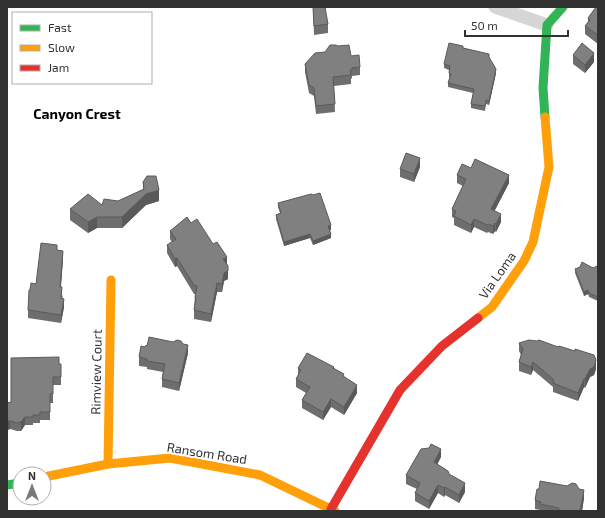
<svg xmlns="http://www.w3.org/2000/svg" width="605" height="518" font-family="'Exo 2',sans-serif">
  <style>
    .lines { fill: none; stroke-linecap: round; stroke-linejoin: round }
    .street { stroke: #d6d6d6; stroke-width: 13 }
    .fast { stroke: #30b455; stroke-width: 9 }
    .slow { stroke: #ff9f0a; stroke-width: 9 }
    .jam { stroke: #e5322d; stroke-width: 9 }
    .wall { fill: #6e6e6e }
    .shaded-wall { fill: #5a5a5a }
    .building { fill: #808080; stroke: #5a5a5a }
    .labels { text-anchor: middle; stroke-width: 4; stroke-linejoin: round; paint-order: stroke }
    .street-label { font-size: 13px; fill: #323232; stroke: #fff }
    .neighbourhood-label { font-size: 14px; font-weight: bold; fill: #000; stroke: #fff }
  </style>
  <rect width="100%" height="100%" fill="#fff"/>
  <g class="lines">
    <polyline class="street" points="495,7 547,25"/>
    <g class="fast">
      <polyline points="545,117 543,88 547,25 563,7"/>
      <polyline points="7,485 20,483"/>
    </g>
    <g class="slow">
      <polyline points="478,318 492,307 524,261 533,242 549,167 545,117"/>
      <polyline points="108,464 111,280"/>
      <polyline points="44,477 108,464 170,458 260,475 335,511"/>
    </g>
    <polyline class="jam" points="331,509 400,390 442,346 478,318"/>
  </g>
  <g class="wall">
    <polygon points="313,7 328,24 328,33 314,35"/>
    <polygon points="598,7 598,44 585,34 585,26 588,22 588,18"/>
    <polygon points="463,48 489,58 496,73 489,105 486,104 485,111 471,108 471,104 473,93 448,87 448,83 450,78 449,77 449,70 444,68 444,64"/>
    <polygon points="325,52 351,56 360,67 360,75 352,76 352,78 351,79 351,84 334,86 335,112 316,114 314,96 309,93 305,72 305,64"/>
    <polygon points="573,55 594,62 585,73 573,64"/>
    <polygon points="420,167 414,182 400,177 400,169"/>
    <polygon points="471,168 509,183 494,211 501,222 496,232 495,231 493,234 488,232 487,233 474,227 471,233 454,225 454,218 452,217 452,209 463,186 457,183 457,175"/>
    <polygon points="143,182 159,201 146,205 122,228 97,228 88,233 70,220 70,209 102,205 118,201 143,190"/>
    <polygon points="278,203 331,230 330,230 331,238 313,245 310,238 284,246 276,219 276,215 280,213 278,207"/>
    <polygon points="191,223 213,244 227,264 228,274 228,279 224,281 222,292 217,292 211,322 194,319 194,310 195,294 194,294 177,266 175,267 167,253 167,245 172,242 170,239 170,231"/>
    <polygon points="57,250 63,259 61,287 64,307 61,323 28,318 28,310 36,284"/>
    <polygon points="598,267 598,301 589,297 588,294 584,296 575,273 575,269 593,268"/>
    <polygon points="519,343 596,369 594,375 590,377 585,388 584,387 578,401 553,392 553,387 533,370 531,375 519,371 519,362 521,355 519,351"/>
    <polygon points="145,347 188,353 179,391 162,387 162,379 163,372 147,369 147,367 139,366 139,357"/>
    <polygon points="59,364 61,364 61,385 53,385 53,403 50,403 50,420 40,420 40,423 33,423 33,425 25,425 21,431 17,431 10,429 7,430 7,403 11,402"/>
    <polygon points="298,368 334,368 344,377 357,393 344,415 331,407 323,420 302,408 302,400 306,393 296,387 296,379 298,375"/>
    <polygon points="441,457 437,464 449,474 465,492 459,503 445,495 444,497 438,493 429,509 415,501 415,493 417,489 406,484 406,475"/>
    <polygon points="584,498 582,511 540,511 540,510 535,509 535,500"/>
  </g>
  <g class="shaded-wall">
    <polygon points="594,53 594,62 585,73 585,65"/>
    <polygon points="496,69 496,73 489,105 489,101"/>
    <polygon points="420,158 420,167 414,182 414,174"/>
    <polygon points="509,175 509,183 491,218 491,209"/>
    <polygon points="159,190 159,201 146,205 122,228 122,217 146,194"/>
    <polygon points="501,214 501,222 496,232 496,224"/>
    <polygon points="97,217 97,228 88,233 88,222"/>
    <polygon points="474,219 474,227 471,233 471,225"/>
    <polygon points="495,223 495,231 493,234 493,226"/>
    <polygon points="331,225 331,230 328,230 328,226"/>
    <polygon points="310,234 310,238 284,246 284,242"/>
    <polygon points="331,234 331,238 313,245 313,241"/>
    <polygon points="63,251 63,259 60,295 60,287"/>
    <polygon points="227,257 227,266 223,259"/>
    <polygon points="177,258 177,266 175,267 175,259"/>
    <polygon points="228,266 228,279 224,281 222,292 222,284 224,273"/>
    <polygon points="217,283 217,292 211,322 211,314"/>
    <polygon points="588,290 588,294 584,296 584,292"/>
    <polygon points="64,299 64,307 61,323 61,315"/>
    <polygon points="188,345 188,353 179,391 179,383"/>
    <polygon points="596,360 596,369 594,375 590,377 585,388 585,379 590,369"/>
    <polygon points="533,362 533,370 531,375 531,367"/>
    <polygon points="584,379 584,387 578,401 578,393"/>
    <polygon points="357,385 357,393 344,415 344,407"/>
    <polygon points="331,399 331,407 323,420 323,412"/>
    <polygon points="25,417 25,425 21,431 21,422"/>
    <polygon points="7,421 10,421 10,429 7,430"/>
    <polygon points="441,449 441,457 434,471 434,462"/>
    <polygon points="465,483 465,492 459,503 459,495"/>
    <polygon points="438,485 438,493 429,509 429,501"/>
    <polygon points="445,487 445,495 444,497 444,488"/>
    <polygon points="584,490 584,498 582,511 580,511"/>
  </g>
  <g class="building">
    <polygon points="313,7 325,7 328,24 314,26"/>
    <polygon points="596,7 598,7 598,35 585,26 590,20 588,18"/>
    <polygon points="449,43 463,46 463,48 489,54 489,57 496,69 489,101 486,100 485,106 471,104 474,89 448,83 451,74 449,73 450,66 444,64"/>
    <polygon points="582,43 594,53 585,65 573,55"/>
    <polygon points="330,45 336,45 338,46 349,45 351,56 359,55 360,67 352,68 352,70 350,70 351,75 333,77 335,104 316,106 314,88 309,85 305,64 315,53 325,52"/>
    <polygon points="406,153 420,158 414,174 400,169"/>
    <polygon points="475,159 509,175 491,209 501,214 496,224 495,223 493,226 488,224 487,225 474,219 471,225 454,216 456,211 452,209 466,179 457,175 462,164 471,168"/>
    <polygon points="147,176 156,176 159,190 146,194 122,217 97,217 88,222 70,209 88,194 102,205 104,199 118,201 144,189 143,182"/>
    <polygon points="320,193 331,225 328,226 331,234 313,241 310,234 284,242 276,215 281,213 278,203 311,194 313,195"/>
    <polygon points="187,217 191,223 197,219 213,244 217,242 227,257 223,259 228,266 228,271 224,273 222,284 217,283 211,314 194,310 196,298 195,297 197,286 194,285 177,258 175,259 167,245 176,239 170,231"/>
    <polygon points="41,243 57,245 57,250 63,251 60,287 62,287 61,298 64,299 61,315 28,310 29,290 30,290 31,283 36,284"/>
    <polygon points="582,262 593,268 597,266 598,267 598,297 589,293 588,290 584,292 575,269 580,267"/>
    <polygon points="149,337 173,342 177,340 181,341 183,344 188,345 179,383 162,379 165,364 147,361 147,359 139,357 141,346 145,347 146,345 147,346"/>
    <polygon points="529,340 537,341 539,340 558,347 559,346 575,351 575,349 594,355 596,360 594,367 590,369 585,379 584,379 578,393 553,383 554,380 533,362 531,367 519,362 523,349 519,343"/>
    <polygon points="307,353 334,367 333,368 344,374 343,376 357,385 344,407 331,399 323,412 302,400 310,387 296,379 301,370 298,368"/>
    <polygon points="59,357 59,364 61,364 61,377 53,377 53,394 50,394 50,412 40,412 40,415 33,415 33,417 25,417 21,422 17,423 10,421 7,421 7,403 11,402 11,358"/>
    <polygon points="431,444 441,449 434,462 448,471 449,474 465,483 459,495 445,487 444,488 438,485 429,501 415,493 420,483 406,475 421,449 429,448"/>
    <polygon points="540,481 567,486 572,483 576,484 579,489 584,490 580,511 559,511 559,508 540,504 541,502 535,500 537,489 539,489"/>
  </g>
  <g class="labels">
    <g class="street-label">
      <text transform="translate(497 275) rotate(-55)" y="5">Via Loma</text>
      <text transform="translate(96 372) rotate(-89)" y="5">Rimview Court</text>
      <text transform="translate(207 453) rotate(9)" y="5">Ransom Road</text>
    </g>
    <g class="neighbourhood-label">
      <text x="77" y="119">Canyon Crest</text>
    </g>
  </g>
  <rect width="605" height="518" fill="none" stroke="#323232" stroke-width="16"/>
  <rect x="12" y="12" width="140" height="72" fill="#ffffff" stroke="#adadad"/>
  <rect x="20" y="25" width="20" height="6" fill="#30b455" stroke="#adadad"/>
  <text x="48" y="32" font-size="12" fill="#323232">Fast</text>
  <rect x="20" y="45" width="20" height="6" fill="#ff9f0a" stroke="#adadad"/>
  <text x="48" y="52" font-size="12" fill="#323232">Slow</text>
  <rect x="20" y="65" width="20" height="6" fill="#e5322d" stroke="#adadad"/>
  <text x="48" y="72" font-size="12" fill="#323232">Jam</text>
  <g transform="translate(32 486)"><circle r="19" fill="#ffffff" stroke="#adadad"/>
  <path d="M0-3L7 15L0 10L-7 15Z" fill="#7a7a7a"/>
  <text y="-6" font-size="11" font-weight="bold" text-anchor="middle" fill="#323232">N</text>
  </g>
  <path d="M465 30v6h103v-6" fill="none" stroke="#323232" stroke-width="2"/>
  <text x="471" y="30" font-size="12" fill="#323232" stroke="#ffffff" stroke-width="3" paint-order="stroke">50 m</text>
</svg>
